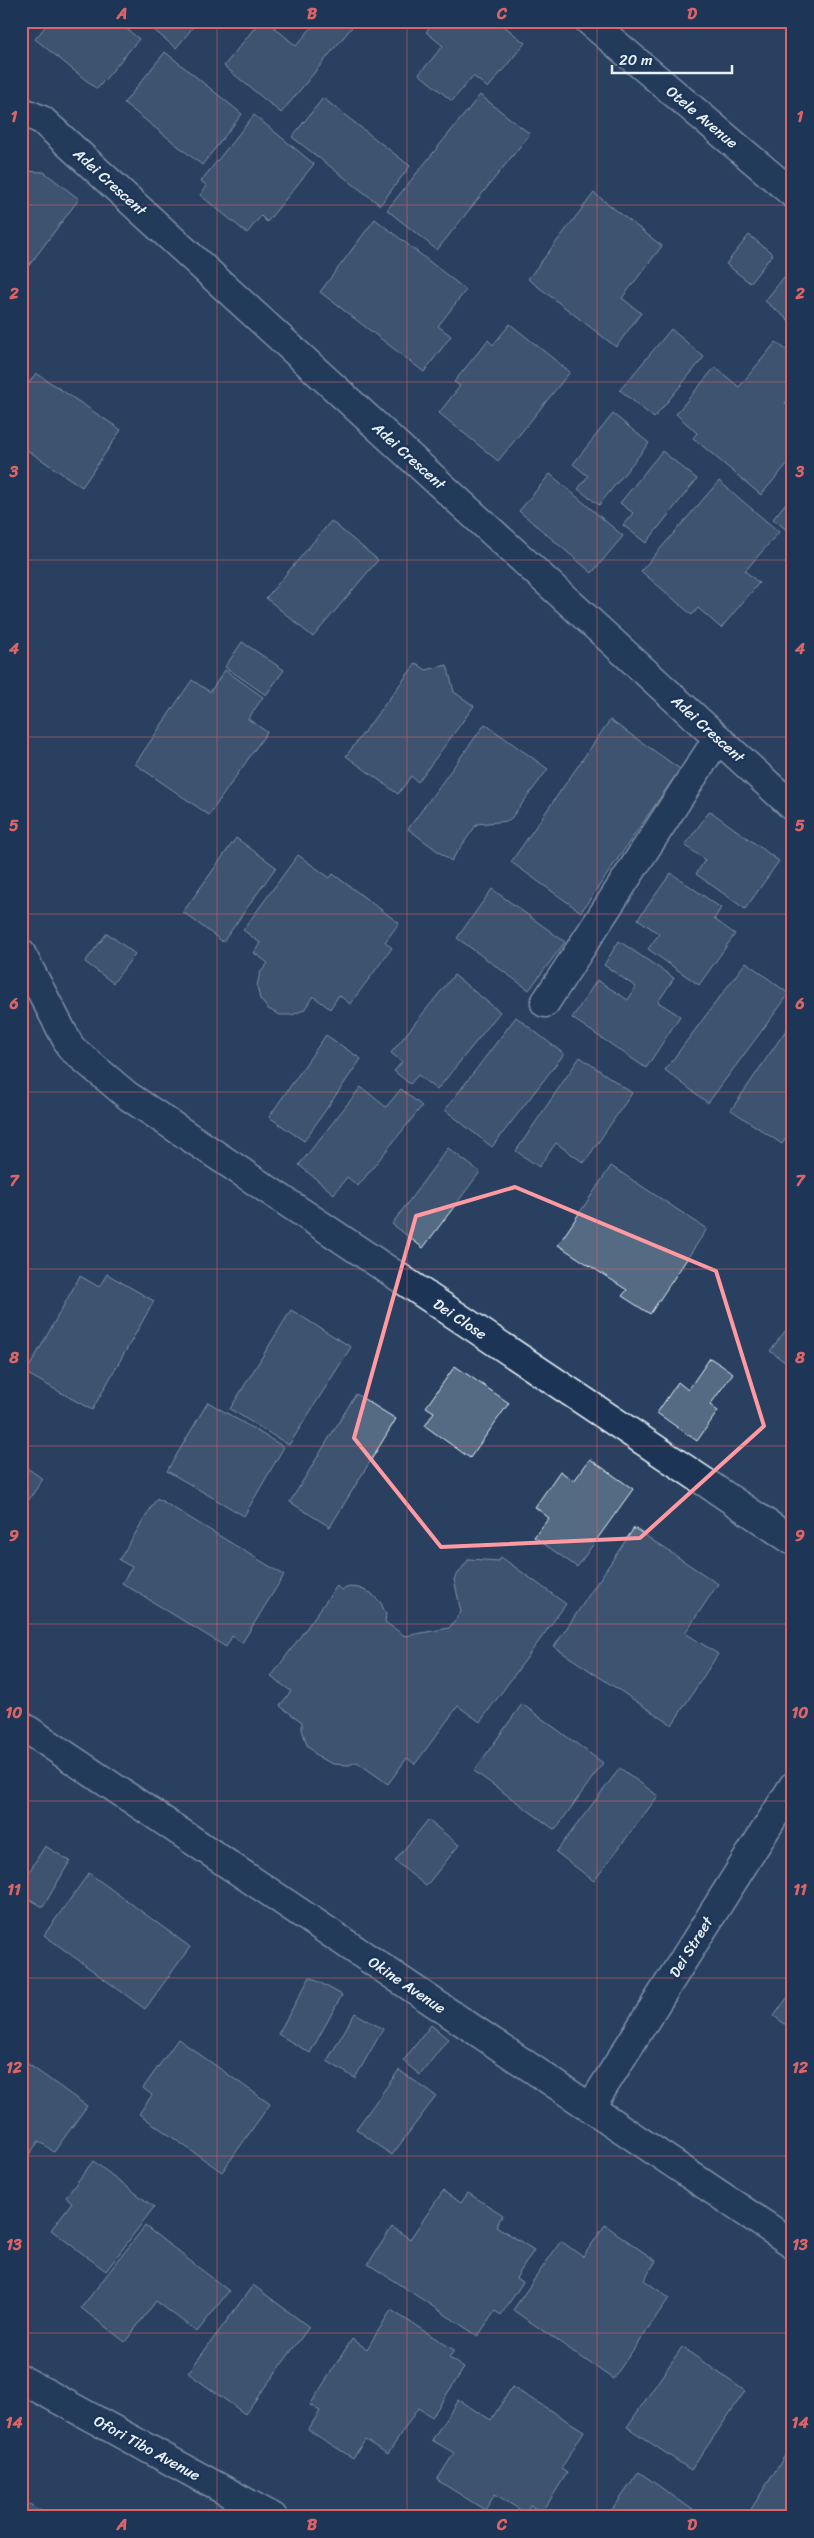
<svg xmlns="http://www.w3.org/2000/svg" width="814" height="2538" font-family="Sriracha,sans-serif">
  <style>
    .building { fill: #556a83; stroke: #e8f1f8 }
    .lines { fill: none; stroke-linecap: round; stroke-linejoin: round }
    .street-casing { stroke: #e8f1f8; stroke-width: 31 }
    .street { stroke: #1d3557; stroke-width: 28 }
    .marked { fill: none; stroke: #ff9aa2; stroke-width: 4; stroke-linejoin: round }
    .grid { fill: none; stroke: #db6466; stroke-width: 1; stroke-opacity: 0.55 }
    .labels { text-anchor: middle; stroke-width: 5; stroke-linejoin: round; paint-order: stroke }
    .street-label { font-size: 15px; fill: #e8f1f8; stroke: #1d3557 }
    .neatline { fill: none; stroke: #db6466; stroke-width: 2 }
    .grid-label { font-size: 16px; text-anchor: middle; font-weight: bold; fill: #db6466 }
  </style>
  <rect width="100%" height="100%" fill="#294061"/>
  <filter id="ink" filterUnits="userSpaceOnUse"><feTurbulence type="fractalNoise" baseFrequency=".02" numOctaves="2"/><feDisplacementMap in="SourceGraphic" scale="10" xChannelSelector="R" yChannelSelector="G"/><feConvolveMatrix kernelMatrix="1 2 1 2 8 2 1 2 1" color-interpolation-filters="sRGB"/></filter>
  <g filter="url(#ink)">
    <g class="building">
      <polygon points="50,21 117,21 139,39 97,89 35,39"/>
      <polygon points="143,21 198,21 176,48"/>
      <polygon points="260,21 267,21 296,46 317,21 357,21 281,113 224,66"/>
      <polygon points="435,21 498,21 525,43 488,88 473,76 452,101 419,74 443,46 426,32"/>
      <polygon points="165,52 242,114 202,165 124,103"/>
      <polygon points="480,95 530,134 437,250 387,210"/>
      <polygon points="323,98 410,166 380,205 292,137"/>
      <polygon points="254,115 314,164 267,222 261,216 247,233 200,195 207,186 201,181"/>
      <polygon points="21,171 44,172 79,199 21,276"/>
      <polygon points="594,193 662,246 622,298 641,313 616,347 528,279"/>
      <polygon points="375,219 466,290 438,326 451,336 424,372 320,292"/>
      <polygon points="749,235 773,254 750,283 726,264"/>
      <polygon points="788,272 793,276 793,324 765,301"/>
      <polygon points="510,324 570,372 498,461 439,413 460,386 454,382 488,340 493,345"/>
      <polygon points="671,329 704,357 654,418 620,390"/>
      <polygon points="776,342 793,355 793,393 785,403 793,410 791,430 793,431 793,457 761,495 693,438 697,433 676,414 715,367 739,387"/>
      <polygon points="36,373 121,430 82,487 21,446 21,394"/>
      <polygon points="613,414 649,443 599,505 578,489 588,476 573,464"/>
      <polygon points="662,451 697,479 646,543 623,525 633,513 620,503"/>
      <polygon points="550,474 623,536 592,573 519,511"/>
      <polygon points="719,481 779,532 745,571 759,583 721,628 698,608 692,615 641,571"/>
      <polygon points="793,494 793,535 773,519"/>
      <polygon points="331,521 378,560 313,637 266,598"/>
      <polygon points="242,642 284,670 266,695 225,667"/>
      <polygon points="416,663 426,670 447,665 454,692 474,706 418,782 411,776 398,794 346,756"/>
      <polygon points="225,670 263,697 248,719 267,732 209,815 135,764 192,680 210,692"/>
      <polygon points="610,720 680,769 581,912 511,862"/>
      <polygon points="485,724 548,769 509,821 477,824 451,861 408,829"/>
      <polygon points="710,811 779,861 745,909 696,874 705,860 685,845"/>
      <polygon points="236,838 276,867 223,942 183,912"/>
      <polygon points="298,855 330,878 333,874 399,923 385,942 392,948 350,1004 339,995 330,1009 313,996 304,1010 292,1015 280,1015 268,1009 260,999 257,986 260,973 268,963 254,953 260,943 243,930"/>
      <polygon points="671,873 721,908 714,919 735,934 699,985 648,949 659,934 638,919"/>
      <polygon points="492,889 565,942 529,990 457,938"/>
      <polygon points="107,933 135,954 113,983 85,962"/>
      <polygon points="619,941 674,978 658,1002 680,1016 646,1068 572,1018 597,980 628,1000 636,987 604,965"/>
      <polygon points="746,962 789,994 708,1103 665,1070"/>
      <polygon points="454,975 500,1012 437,1090 418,1075 410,1084 394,1071 402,1062 391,1053"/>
      <polygon points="516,1017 564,1054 492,1147 445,1110"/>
      <polygon points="793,1020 793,1127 782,1144 731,1110"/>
      <polygon points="326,1035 361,1059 304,1141 269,1117"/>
      <polygon points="580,1057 632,1093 584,1163 556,1143 539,1167 516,1151"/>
      <polygon points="361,1087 386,1107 401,1089 422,1106 358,1186 347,1177 334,1194 299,1165"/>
      <polygon points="448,1148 480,1172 423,1248 392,1224"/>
      <polygon points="611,1166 707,1229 650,1314 622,1296 627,1290 558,1245"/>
      <polygon points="107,1274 154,1301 92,1410 26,1373 80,1276 99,1287"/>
      <polygon points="291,1310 351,1347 289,1445 230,1409"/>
      <polygon points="792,1322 793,1322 793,1368 770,1351"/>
      <polygon points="710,1358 733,1373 710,1405 718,1411 697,1441 657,1413 678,1382 688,1390"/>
      <polygon points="455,1366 509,1403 470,1458 425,1426 434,1412 426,1407"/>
      <polygon points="356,1394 396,1419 330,1527 290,1502"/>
      <polygon points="208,1402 284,1447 244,1516 167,1471"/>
      <polygon points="590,1459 633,1489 577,1567 534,1537 549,1518 535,1507 560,1471 574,1481"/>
      <polygon points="21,1464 43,1479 21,1511"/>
      <polygon points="157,1498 284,1575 242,1643 232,1636 226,1647 122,1583 132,1567 119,1560"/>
      <polygon points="634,1528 718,1584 685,1633 718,1654 672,1725 554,1647"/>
      <polygon points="501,1557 566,1604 480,1722 458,1706 415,1764 407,1758 388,1784 357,1762 349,1765 333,1764 318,1757 307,1745 302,1729 302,1722 280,1706 291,1691 271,1677 337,1586 341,1590 350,1587 359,1588 371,1593 381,1603 386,1614 385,1622 405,1636 449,1628 461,1612 454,1579 469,1559 499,1561"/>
      <polygon points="522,1704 603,1763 555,1830 474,1771"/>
      <polygon points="620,1768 658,1796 594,1881 556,1852"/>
      <polygon points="428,1820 459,1845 426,1886 395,1861"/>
      <polygon points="45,1846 70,1861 43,1907 21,1894 21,1885"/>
      <polygon points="89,1873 190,1947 145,2009 44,1935"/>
      <polygon points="310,1977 342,1995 310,2053 278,2034"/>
      <polygon points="793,1990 793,2030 774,2016"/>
      <polygon points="355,2013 383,2029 355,2078 327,2061"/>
      <polygon points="431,2025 448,2039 420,2075 403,2061"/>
      <polygon points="178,2039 270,2104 222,2172 139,2114 152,2095 143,2088"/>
      <polygon points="21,2059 87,2106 54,2152 39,2141 21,2165"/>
      <polygon points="399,2070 436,2096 392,2155 356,2129"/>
      <polygon points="93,2161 154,2207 106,2271 51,2230 72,2202 66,2197"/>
      <polygon points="443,2191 461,2203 468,2193 503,2215 496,2226 534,2250 516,2278 523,2282 501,2315 495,2311 478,2336 368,2264 392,2227 410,2239"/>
      <polygon points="605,2225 656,2261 644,2280 669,2298 613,2379 513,2310 561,2241 583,2257"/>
      <polygon points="145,2226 229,2291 197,2332 156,2301 125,2342 81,2308"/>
      <polygon points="253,2285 309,2327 245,2414 188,2373"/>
      <polygon points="391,2310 454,2350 449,2358 464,2368 432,2417 418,2408 388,2454 365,2440 353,2458 308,2430 320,2411 310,2405 352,2339 367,2349"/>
      <polygon points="682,2347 745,2391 691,2470 627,2427"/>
      <polygon points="512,2387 584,2431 561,2469 567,2473 542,2513 530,2505 525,2513 495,2494 485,2510 437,2480 454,2453 432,2440 458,2400 491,2420"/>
      <polygon points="793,2443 793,2517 752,2517 748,2514"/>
      <polygon points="639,2472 703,2517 607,2517"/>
      <polygon points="21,2499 51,2517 21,2517"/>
    </g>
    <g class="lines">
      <defs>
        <g id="street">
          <polyline points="589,21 793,194"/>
          <polyline points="21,111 42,120 793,807"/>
          <polyline points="21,953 71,1048 128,1096 793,1541"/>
          <polyline points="545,1003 718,738"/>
          <polyline points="21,1725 793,2244"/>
          <polyline points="590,2108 793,1786"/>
          <polyline points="21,2379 273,2517"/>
        </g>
      </defs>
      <use href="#street" class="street-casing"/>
      <use href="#street" class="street"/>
    </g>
  </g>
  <path d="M0 0H814V2538H0ZM515,1187L716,1271L764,1426L640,1538L441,1547L354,1438L416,1216Z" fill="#294061" fill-opacity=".55" fill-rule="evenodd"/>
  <path class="marked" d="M515,1187L716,1271L764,1426L640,1538L441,1547L354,1438L416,1216Z"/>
  <path class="grid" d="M217,21V2517M407,21V2517M597,21V2517M21,205H793M21,382H793M21,560H793M21,737H793M21,914H793M21,1092H793M21,1269H793M21,1446H793M21,1624H793M21,1801H793M21,1978H793M21,2156H793M21,2333H793"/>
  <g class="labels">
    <g class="street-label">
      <text transform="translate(702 117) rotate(40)" y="5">Otele Avenue</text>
      <text transform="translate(110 182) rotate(42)" y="5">Adei Crescent</text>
      <text transform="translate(409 456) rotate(42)" y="5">Adei Crescent</text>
      <text transform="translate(708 729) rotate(42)" y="5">Adei Crescent</text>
      <text transform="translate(460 1319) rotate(34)" y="5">Dei Close</text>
      <text transform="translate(691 1947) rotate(-58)" y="5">Dei Street</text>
      <text transform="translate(407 1985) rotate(34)" y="5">Okine Avenue</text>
      <text transform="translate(147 2448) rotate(29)" y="5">Ofori Tibo Avenue</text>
    </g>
  </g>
  <rect width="814" height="2538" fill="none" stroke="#1d3557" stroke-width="55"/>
  <path d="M612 65v8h120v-8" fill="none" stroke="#e8f1f8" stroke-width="2.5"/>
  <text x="619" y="65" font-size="15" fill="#e8f1f8" stroke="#1d3557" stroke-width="4" paint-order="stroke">20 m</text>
  <rect x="28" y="28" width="758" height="2482" class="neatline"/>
  <g class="grid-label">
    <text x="122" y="19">A</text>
    <text x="312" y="19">B</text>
    <text x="502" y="19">C</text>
    <text x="692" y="19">D</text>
    <text x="14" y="122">1</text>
    <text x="800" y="122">1</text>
    <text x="14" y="299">2</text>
    <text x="800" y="299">2</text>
    <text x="14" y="477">3</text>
    <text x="800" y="477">3</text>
    <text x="14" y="654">4</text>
    <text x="800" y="654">4</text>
    <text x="14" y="831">5</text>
    <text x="800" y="831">5</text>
    <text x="14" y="1009">6</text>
    <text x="800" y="1009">6</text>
    <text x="14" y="1186">7</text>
    <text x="800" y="1186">7</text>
    <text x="14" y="1363">8</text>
    <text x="800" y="1363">8</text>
    <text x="14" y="1541">9</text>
    <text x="800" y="1541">9</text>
    <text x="14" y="1718">10</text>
    <text x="800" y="1718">10</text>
    <text x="14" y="1895">11</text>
    <text x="800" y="1895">11</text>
    <text x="14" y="2073">12</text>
    <text x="800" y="2073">12</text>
    <text x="14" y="2250">13</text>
    <text x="800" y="2250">13</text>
    <text x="14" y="2428">14</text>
    <text x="800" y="2428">14</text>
    <text x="122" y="2530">A</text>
    <text x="312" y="2530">B</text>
    <text x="502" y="2530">C</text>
    <text x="692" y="2530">D</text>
  </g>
</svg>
